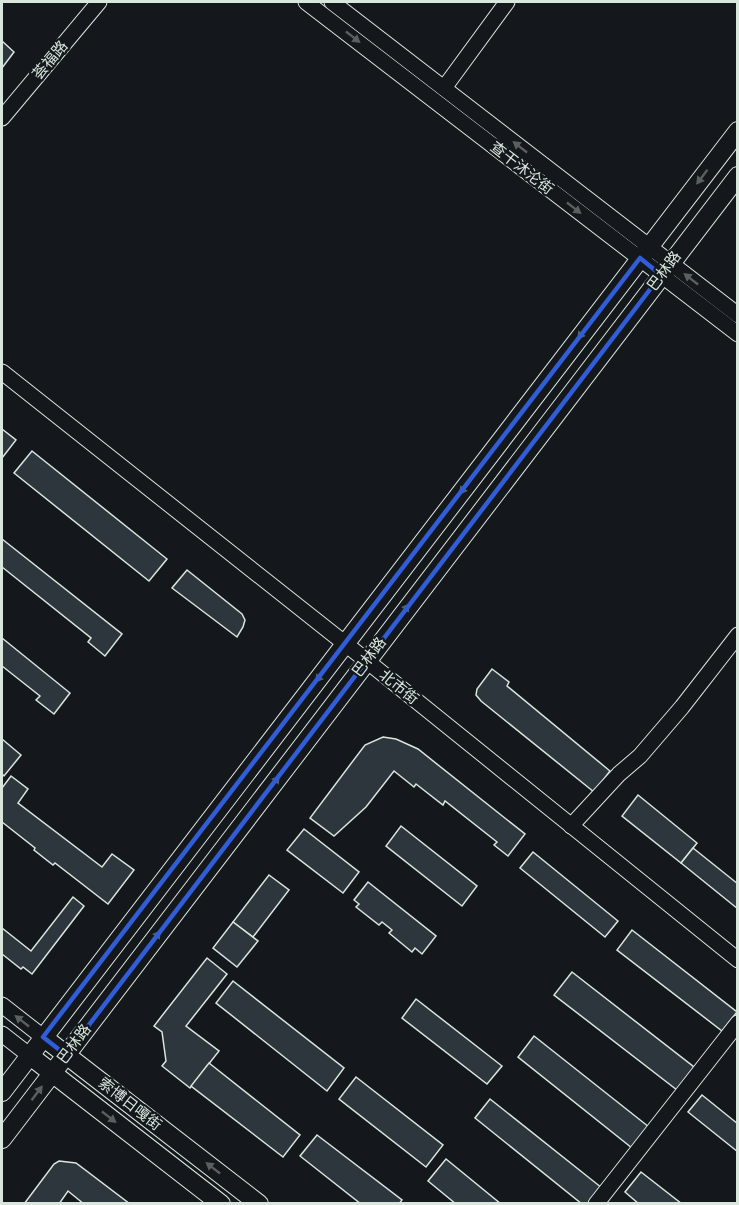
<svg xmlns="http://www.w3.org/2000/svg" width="739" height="1205" font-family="'Noto Serif','Noto Sans SC',serif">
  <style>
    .building { fill: #2c363c; stroke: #d8e6dc; stroke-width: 1.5 }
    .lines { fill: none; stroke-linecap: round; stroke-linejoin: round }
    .minor-casing { stroke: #d8e6dc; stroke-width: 17 }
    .major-casing { stroke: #d8e6dc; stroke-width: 20 }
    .minor { stroke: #14181c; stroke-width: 15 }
    .major { stroke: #14181c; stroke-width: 18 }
    .oneway { fill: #59605f }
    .marked { fill: none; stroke: #305dd8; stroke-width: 4.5; stroke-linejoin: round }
    .labels { text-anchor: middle; stroke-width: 4.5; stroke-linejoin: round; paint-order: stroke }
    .street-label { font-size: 15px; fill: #d8e6dc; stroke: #14181c }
  </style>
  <rect width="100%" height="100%" fill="#14181c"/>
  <g class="building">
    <polygon points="2,41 14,52 2,68"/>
    <polygon points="2,429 16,440 2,458"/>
    <polygon points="32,451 167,559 149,581 14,473"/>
    <polygon points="2,539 122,634 105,656 88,642 91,638 2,567"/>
    <polygon points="187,570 242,614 245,620 243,627 237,637 172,588"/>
    <polygon points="2,638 70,693 54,714 36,700 40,696 2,666"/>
    <polygon points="492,669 509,682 507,686 610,771 594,792 481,701 476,695 477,689"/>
    <polygon points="383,737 396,739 418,749 525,834 508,856 494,845 497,842 445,801 443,805 416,784 414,787 394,771 366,807 334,836 310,818 365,745"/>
    <polygon points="2,739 21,755 4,776 2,774"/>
    <polygon points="11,776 28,789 18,803 102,867 112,854 134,870 108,904 55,863 53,865 34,850 35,848 2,822 2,788"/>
    <polygon points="638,795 697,843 681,863 622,816"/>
    <polygon points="401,826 477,886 462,906 386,846"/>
    <polygon points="304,829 359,872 343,893 287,850"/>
    <polygon points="693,848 738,884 738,909 681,863"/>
    <polygon points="533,852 618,921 605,937 520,868"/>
    <polygon points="269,875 289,890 253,937 233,922"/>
    <polygon points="368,882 436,936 422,954 415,948 412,952 389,933 392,930 382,922 379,925 356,907 359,904 354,900"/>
    <polygon points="73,897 84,906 32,974 23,967 21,969 2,954 2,928 31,951"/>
    <polygon points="233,922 258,941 237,967 213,948"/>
    <polygon points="632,930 737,1012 722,1031 617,950"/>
    <polygon points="207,958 227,974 186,1026 219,1051 190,1088 162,1066 166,1061 162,1032 154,1026"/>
    <polygon points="572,972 694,1067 677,1090 554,995"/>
    <polygon points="233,981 344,1068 327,1091 216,1003"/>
    <polygon points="416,999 502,1066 487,1084 402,1018"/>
    <polygon points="534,1036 649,1127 632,1148 518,1057"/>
    <polygon points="209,1063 300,1135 283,1157 191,1086"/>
    <polygon points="356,1077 443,1145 426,1167 339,1099"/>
    <polygon points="702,1095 738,1124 738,1152 688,1112"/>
    <polygon points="490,1099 602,1188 589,1204 582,1204 475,1118"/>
    <polygon points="317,1135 402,1200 399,1204 361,1204 300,1156"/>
    <polygon points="446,1159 501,1204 456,1204 428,1181"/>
    <polygon points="59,1161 76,1163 130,1204 84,1204 68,1191 59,1204 24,1204 54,1164"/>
    <polygon points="641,1172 682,1204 639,1204 625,1192"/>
  </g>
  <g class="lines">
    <defs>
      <g id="minor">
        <polyline points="306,2 738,334"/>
        <polyline points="332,2 738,315"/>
        <polyline points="444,88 507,2"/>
        <polyline points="2,118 99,2"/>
        <polyline points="2,372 367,661 738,960"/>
        <polyline points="571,826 619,774 640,756 682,707 738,635"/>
        <polyline points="2,1005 43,1037"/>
        <polyline points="2,1034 29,1055"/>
        <polyline points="596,1204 738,1023"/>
      </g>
      <g id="major">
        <polyline points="43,1037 259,1204"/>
        <polyline points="29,1055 221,1204"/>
        <polyline points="2,1092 738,131"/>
        <polyline points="2,1139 738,176"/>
      </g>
    </defs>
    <use href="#minor" class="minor-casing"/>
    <use href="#major" class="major-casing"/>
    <use href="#minor" class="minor"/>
    <use href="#major" class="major"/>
  </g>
  <defs><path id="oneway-solid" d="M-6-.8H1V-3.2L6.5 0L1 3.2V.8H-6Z" transform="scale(1.5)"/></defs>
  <g class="oneway">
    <use href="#oneway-solid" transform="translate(353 37) rotate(38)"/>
    <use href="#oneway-solid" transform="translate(520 147) rotate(-142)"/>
    <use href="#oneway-solid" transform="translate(702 177) rotate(127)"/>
    <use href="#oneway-solid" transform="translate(574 208) rotate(38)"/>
    <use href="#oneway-solid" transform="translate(691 279) rotate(-142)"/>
    <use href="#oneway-solid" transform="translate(583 332) rotate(127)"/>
    <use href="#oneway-solid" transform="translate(465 487) rotate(127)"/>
    <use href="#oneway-solid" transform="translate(404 611) rotate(-53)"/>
    <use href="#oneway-solid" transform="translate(321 675) rotate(128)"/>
    <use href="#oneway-solid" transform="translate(274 783) rotate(-53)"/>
    <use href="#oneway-solid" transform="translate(155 938) rotate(-53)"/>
    <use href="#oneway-solid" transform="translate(22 1021) rotate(-142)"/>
    <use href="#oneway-solid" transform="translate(37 1093) rotate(-53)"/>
    <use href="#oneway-solid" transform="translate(109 1117) rotate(38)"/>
    <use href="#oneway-solid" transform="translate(213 1168) rotate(-142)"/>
  </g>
  <path class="marked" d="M640,258L661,275L66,1055L43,1037Z"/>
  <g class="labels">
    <g class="street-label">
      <text transform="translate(50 60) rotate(-50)" y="5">荟福路</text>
      <text transform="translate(522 168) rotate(38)" y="5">查干沐沦街</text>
      <text transform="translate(664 271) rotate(-53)" y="5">巴林路</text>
      <text transform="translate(369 657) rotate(-53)" y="5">巴林路</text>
      <text transform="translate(399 687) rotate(39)" y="5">北市街</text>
      <text transform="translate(74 1044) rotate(-53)" y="5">巴林路</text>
      <text transform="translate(130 1104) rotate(38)" y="5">索博日嘎街</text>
    </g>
  </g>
  <rect width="739" height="1205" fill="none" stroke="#d8e6dc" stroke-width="6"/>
</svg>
